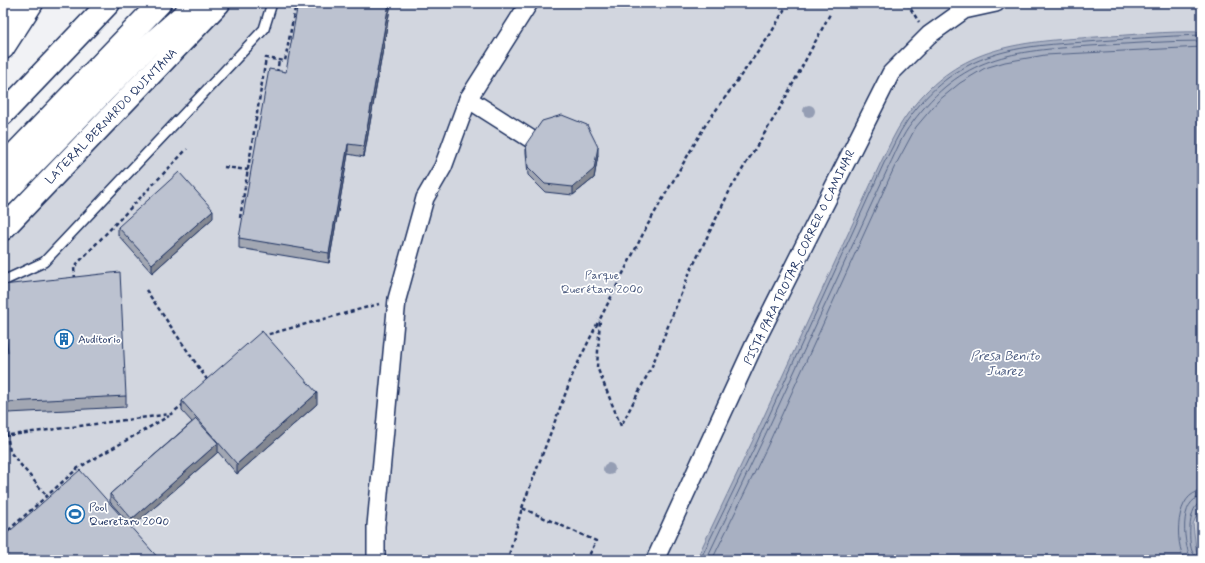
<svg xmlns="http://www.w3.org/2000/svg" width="1205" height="563" font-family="Mynerve,sans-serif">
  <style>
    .green { fill: #d2d6df; stroke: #76829e }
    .water { fill: #a8b0c2; stroke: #707c9a }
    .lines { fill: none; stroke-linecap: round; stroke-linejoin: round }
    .shore { stroke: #536386; stroke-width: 1 }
    .lane-casing { stroke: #1b2f5e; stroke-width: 12 }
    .street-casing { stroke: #1b2f5e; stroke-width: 20 }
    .secondary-casing { stroke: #1b2f5e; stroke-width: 25 }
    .primary-casing { stroke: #1b2f5e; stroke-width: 25 }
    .path { stroke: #1b2f5e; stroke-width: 2.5; stroke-dasharray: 4 3; stroke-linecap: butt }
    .lane { stroke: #fff; stroke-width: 9 }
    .street { stroke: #fff; stroke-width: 17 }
    .secondary { stroke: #fff; stroke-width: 22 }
    .primary { stroke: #fff; stroke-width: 22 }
    .tree { fill: #959eb4 }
    .wall { fill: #a2a7b3; stroke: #1b2f5e }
    .shaded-wall { fill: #848892; stroke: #1b2f5e }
    .building { fill: #bcc2d0; stroke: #1b2f5e }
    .labels { text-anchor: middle; stroke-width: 3.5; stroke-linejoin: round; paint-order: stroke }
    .street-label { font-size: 12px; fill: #1b2f5e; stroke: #fff }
    .park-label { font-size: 12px; fill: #49597e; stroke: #fff }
    .poi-label { font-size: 12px; fill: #1b2f5e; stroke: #fff; text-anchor: start }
    .water-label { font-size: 13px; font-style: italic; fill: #4c5c81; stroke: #fff }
  </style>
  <rect width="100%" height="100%" fill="#f1f2f5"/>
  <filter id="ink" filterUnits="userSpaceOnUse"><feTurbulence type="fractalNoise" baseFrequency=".025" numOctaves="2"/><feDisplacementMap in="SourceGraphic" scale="8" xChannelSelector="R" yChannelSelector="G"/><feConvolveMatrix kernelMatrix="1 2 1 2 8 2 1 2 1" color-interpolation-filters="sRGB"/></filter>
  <g filter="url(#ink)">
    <polygon class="green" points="222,3 1202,3 1202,560 3,560 3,229"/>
    <path class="water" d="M1202,32V504L1193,524L1196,549L1202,560H696L753,440L881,162C888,148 895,132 904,119C954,46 1016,42 1096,37C1131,35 1167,31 1202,32Z"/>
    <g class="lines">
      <g class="shore">
        <path d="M1202,502C1188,504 1188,541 1192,551C1193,554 1196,556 1198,559L1202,560"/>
        <path d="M700,560L757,442L884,163C892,149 898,134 907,121C955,53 1010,46 1087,42C1125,39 1164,36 1202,35"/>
        <path d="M706,560L761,444L889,166C896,152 902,135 912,123C962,55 1012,51 1090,46C1127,44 1165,41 1202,41"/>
        <polyline points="712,560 767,447 894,168 916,127 938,101 960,83 985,68 1005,62 1045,55 1202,47"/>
        <path d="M1185,560C1174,543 1175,492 1202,491"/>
        <path d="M1192,560C1183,547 1178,498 1202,497"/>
      </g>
      <defs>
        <polyline id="lane" points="3,281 44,262 264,29 272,3"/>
        <g id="street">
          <polyline points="468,99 534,141"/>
          <polyline points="376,560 376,526 397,299 425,198 443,167 468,99 529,3"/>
          <polyline points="655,560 755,343 891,73 929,35 964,10 996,3"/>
        </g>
        <g id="secondary">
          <polyline points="3,22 22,3"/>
          <polyline points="3,229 219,3"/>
        </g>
        <g id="primary">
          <polyline points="3,48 32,3"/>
          <polyline points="3,114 109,3"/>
          <polyline points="3,166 160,3"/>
          <polyline points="3,195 147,47 197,3"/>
        </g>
      </defs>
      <use href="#lane" class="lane-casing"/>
      <use href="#street" class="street-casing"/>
      <use href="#secondary" class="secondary-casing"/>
      <use href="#primary" class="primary-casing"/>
      <g class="path">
        <polyline points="788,3 770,35 706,124 647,226 600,319 597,367 621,426 652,366 689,274 731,188 780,108 830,14"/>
        <polyline points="907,3 919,22"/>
        <polyline points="277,73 279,60"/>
        <polyline points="224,167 248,170"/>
        <polyline points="240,218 266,58 285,61 296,3"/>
        <polyline points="75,279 74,267 187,149"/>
        <polyline points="146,290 208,381"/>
        <polyline points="262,336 379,304"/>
        <polyline points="3,420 5,422 10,452 46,495"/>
        <polyline points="3,436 171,414 185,403"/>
        <polyline points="522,508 574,371 599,320"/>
        <polyline points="3,535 78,468 169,416"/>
        <polyline points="505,560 509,555 522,508 596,541 587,560"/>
      </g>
      <use href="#lane" class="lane"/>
      <use href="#street" class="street"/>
      <use href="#secondary" class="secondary"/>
      <use href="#primary" class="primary"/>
    </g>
    <g class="tree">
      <circle cx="809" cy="111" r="6"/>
      <circle cx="609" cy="469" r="6"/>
    </g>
    <g class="wall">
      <polygon points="391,3 364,157 348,154 329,263 239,248 239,238 286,72"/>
      <polygon points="526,144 598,155 594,178 573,195 545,192 528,175 526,152"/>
      <polygon points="213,218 152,273 118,235 118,227"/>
      <polygon points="3,285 126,396 126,407 8,413 3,408 3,357 7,353 3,315"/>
      <polygon points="182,401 317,404 237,474 218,452 132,527 110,502 110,494 192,422 182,411"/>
    </g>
    <g class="shaded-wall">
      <polygon points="389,3 391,3 364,157 364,146"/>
      <polygon points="348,144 348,154 329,263 329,253"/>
      <polygon points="598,147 598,155 594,178 573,195 573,187"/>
      <polygon points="213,210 213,218 152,273 152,264"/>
      <polygon points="317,393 317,404 237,474 237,464"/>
      <polygon points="218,443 218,452 132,527 132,519"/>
    </g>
    <g class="building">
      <polygon points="298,3 389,3 364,146 348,144 329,253 239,238 269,69 286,72"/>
      <polygon points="562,115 587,125 598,147 594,169 573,187 545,184 528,167 526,144 542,121"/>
      <polygon points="179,172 213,210 152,264 118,227"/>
      <polygon points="120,272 126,396 8,402 3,398 3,357 8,352 3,305 3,285"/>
      <polygon points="262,331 317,393 237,464 182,401"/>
      <polygon points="196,419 218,443 132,519 110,494"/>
      <polygon points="80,470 160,560 3,560 3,537"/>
    </g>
  </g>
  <defs>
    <symbol id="building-ring" viewBox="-11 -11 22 22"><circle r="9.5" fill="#fff" stroke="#1f6fb2" stroke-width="1.5"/><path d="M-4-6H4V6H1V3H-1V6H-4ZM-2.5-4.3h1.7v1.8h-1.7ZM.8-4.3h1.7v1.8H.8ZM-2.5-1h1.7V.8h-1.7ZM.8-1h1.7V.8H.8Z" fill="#1f6fb2"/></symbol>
    <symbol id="stadium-ring" viewBox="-11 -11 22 22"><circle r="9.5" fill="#fff" stroke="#1f6fb2" stroke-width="1.5"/><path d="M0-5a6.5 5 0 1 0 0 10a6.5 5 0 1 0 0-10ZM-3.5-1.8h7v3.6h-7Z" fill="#1f6fb2"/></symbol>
  </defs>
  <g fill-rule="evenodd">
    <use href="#building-ring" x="53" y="328" width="22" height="22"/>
    <use href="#stadium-ring" x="64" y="503" width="22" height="22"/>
  </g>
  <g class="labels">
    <g class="street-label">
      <text transform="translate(111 116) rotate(-46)" y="4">LATERAL BERNARDO QUINTANA</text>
      <text transform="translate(799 257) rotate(-64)" y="4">PISTA PARA TROTAR, CORRER O CAMINAR</text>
    </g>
    <g class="park-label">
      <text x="602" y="279">Parque<tspan x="602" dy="14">Querétaro 2000</tspan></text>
    </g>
    <g class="poi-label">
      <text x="78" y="343">Auditorio</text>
      <text x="89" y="511">Pool<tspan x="89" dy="14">Queretaro 2000</tspan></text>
    </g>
    <g class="water-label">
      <text x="1005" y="360">Presa Benito<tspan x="1005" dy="15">Juarez</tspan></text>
    </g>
  </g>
  <rect width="1205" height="563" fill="none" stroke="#fff" stroke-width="16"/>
  <rect x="8" y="8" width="1189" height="547" fill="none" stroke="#1b2f5e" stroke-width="1.5" filter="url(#ink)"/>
</svg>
